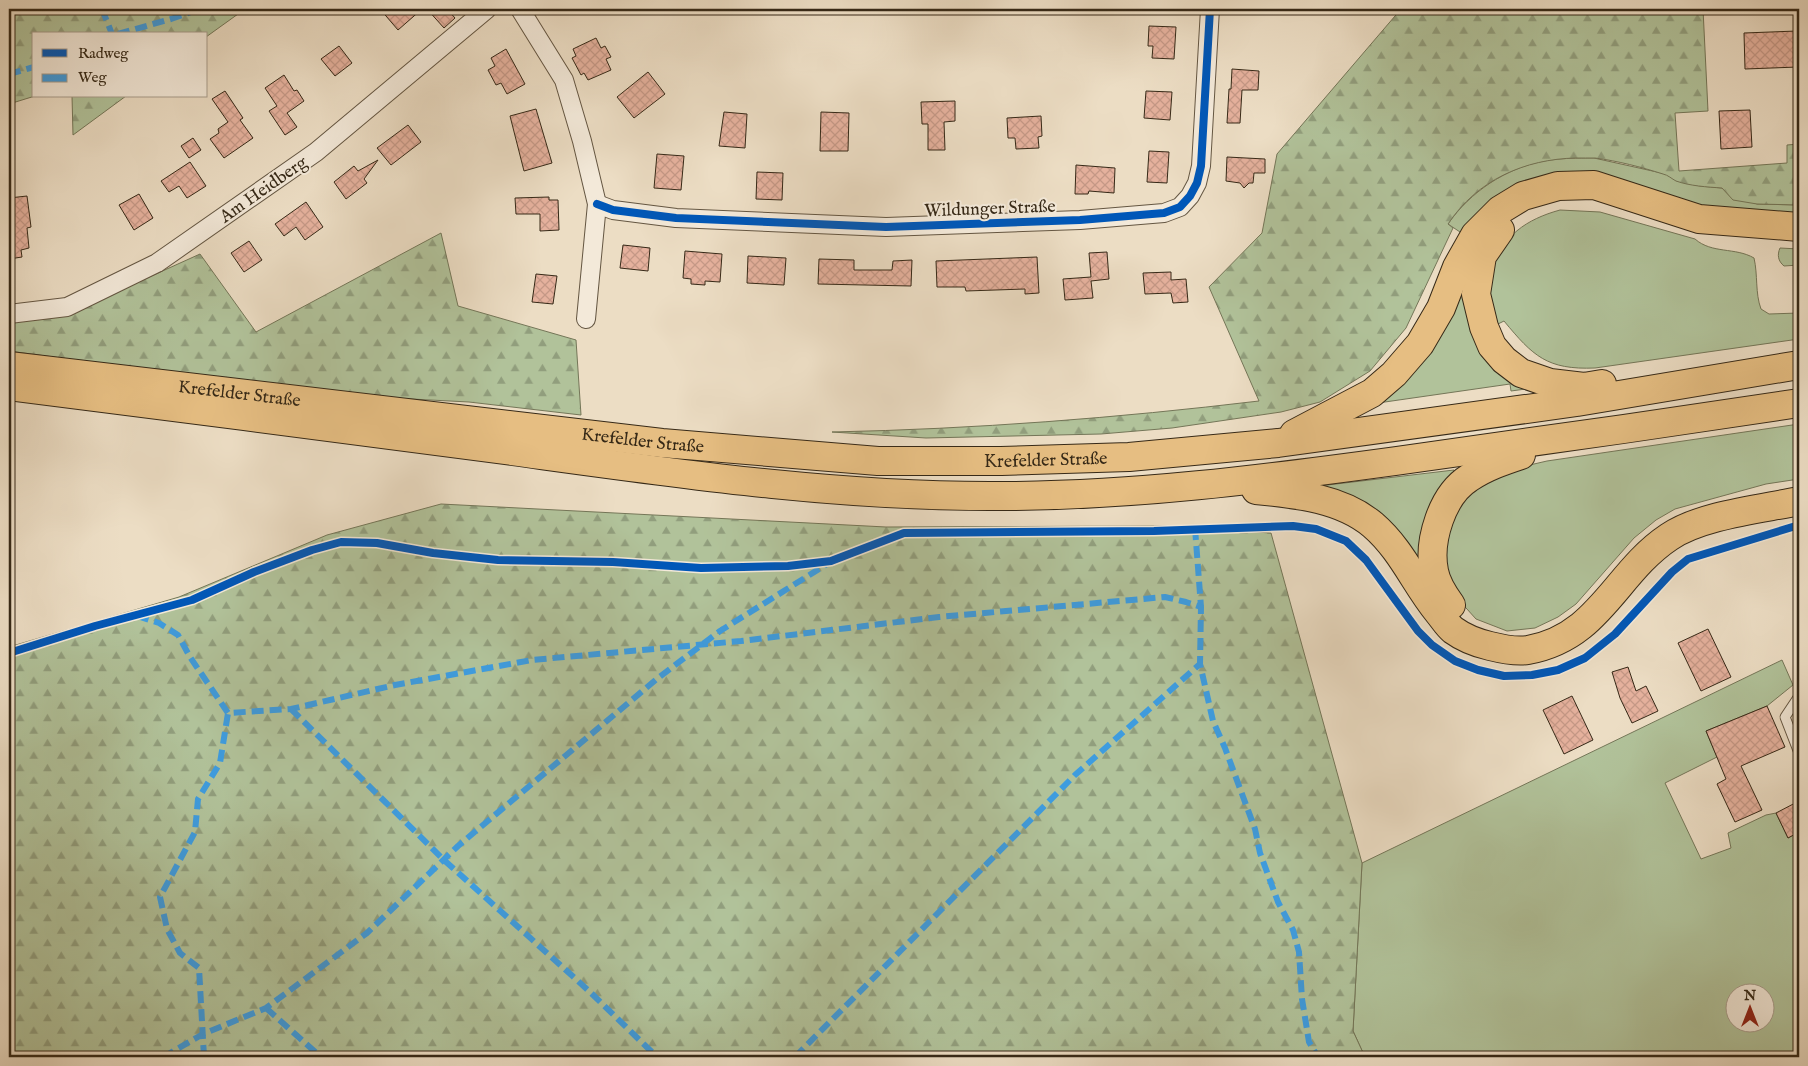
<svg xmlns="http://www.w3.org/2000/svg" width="1808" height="1066" font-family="'IM FELL English',serif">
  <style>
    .grass { fill: #b1c29a; stroke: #747658; fill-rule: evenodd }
    .forest { fill: url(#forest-firs); stroke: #747658 }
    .building { fill: url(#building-cross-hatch); stroke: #362917 }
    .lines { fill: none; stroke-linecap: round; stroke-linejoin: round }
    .lane-casing { stroke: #645642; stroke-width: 11 }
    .street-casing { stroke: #645642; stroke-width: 20 }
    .highway-casing { stroke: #362917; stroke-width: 30 }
    .lane { stroke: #f3e9d9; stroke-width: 9 }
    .street { stroke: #f3e9d9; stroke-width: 18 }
    .highway { stroke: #e6be82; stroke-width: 28 }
    .quiet { stroke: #3e9cdf; stroke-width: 6; stroke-dasharray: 12 6; stroke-linecap: butt }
    .cycleway-casing { stroke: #f3e9d9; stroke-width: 11 }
    .cycleway { stroke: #0057b8; stroke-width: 8 }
    .labels { text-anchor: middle; stroke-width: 4; stroke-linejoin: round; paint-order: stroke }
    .street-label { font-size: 18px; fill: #362917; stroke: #f3e9d9 }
  </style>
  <defs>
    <pattern id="forest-firs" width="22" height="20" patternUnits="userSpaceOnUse" patternTransform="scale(1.25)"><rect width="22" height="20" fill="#b1c29a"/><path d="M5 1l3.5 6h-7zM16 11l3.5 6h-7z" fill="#919e7d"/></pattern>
    <pattern id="building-cross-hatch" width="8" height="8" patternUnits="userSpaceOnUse" patternTransform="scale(1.25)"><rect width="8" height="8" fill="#e5b19d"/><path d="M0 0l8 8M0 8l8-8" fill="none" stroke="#c59886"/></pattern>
  </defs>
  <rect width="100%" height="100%" fill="#ecddc4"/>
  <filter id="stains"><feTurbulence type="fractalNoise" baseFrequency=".004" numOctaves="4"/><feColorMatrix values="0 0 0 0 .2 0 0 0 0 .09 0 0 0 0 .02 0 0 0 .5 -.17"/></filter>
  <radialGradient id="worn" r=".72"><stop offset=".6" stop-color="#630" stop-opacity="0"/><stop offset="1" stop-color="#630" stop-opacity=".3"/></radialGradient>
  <g class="grass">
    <path d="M1594,158L1666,174L1677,181L1700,186L1722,188L1757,204L1799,205V221L1715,214L1596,177L1463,234L1448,224C1470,192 1506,168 1544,161C1560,158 1578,158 1594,158Z"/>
    <path d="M1560,210L1600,212L1695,239C1712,254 1735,247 1754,258C1758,275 1755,293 1761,309L1769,314L1799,313V339L1595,368C1547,370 1533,356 1504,321L1498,324C1494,312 1488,299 1488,286C1489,281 1491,276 1492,271C1501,236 1527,219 1560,210Z"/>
    <path d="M1780,248L1799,249V265L1784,266C1778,261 1777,255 1780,248Z"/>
    <polygon points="1468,287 1533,388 1511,391 1510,384 1364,405 1448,297"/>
    <polygon points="1799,424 1799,479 1766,484 1675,509 1656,520 1634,538 1576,604 1558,617 1535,628 1507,631 1476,619 1457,598 1447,578 1444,531 1466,495 1508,470 1547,461"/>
    <polygon points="1454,470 1428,581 1319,486"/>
    <path d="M1782,660L1793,685L1767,706L1706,731L1717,757L1665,783L1701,859L1731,848L1728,833L1766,815L1776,813L1788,838L1799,832V1057H1365L1353,1031L1362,863ZM1736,994H1766V1024H1736Z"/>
  </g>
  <g class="forest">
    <polygon points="9,9 245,9 206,37 206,34 34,34 35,96 9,104"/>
    <path d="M1401,9H1703L1708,111L1675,113L1679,171L1787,163V145L1799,144V205L1757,204L1733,200L1722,188C1707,187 1690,186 1676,181C1672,179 1668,175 1663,174C1641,167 1618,161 1595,158C1589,158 1582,158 1576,158C1525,159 1477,180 1448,224L1453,228L1406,328L1370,371L1320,402L1281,412L1172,428L1101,434L926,438L832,432C975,429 1117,418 1259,401L1209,287L1262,233L1277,154Z"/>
    <polygon points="72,96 126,96 73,135"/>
    <polygon points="441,233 458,306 576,340 581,415 469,402 392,398 134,368 9,351 9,320 94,302 200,254 256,332"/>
    <polygon points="441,504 886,527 1166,526 1271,533 1362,863 1353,1031 1365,1057 9,1057 9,647 179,597 327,535"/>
  </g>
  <g class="building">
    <polygon points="380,9 422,9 398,30"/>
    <polygon points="427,9 447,9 455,18 444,28"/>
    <polygon points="1149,26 1176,27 1174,59 1152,58 1153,46 1148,46"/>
    <polygon points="1797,31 1798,67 1745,69 1744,33"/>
    <polygon points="596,38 601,48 605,46 611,57 606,59 611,70 588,80 584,73 581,75 572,58 576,56 573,49"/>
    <polygon points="339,46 352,63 335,76 321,59"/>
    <polygon points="506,49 525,84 507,94 501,83 496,85 488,70 495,66 491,58"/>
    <polygon points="1232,69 1259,71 1258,90 1242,90 1240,123 1227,123 1229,89 1231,89"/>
    <polygon points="648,72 665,94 634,118 617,97"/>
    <polygon points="284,75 294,91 297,90 304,101 287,113 297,127 285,135 269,111 277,106 265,88"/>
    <polygon points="225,91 243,118 240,120 253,138 224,158 210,139 219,133 218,129 228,122 212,99"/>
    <polygon points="1146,91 1172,92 1170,120 1144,118"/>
    <polygon points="955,101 955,121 944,122 945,150 928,150 928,124 922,124 921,102"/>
    <polygon points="536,109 552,163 524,171 510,116"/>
    <polygon points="1750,110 1752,147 1721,149 1719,111"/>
    <polygon points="724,112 747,114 745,148 719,146"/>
    <polygon points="821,112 849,113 848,151 820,151"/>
    <polygon points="1041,116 1042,136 1038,137 1039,148 1016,149 1015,138 1008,138 1007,118"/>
    <polygon points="408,125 421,142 391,165 377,148"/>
    <polygon points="193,138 201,150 189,158 181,146"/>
    <polygon points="1149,151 1169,152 1167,183 1147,182"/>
    <polygon points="657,154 684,156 681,190 654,188"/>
    <polygon points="1227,157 1265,159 1265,173 1254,173 1253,183 1249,183 1244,188 1240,183 1226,181"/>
    <polygon points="378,160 364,179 367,183 346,199 334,182 354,166 358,171"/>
    <polygon points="190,162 206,186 187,198 179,186 169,192 161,181"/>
    <polygon points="1076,165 1115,168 1114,193 1089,191 1088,194 1075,194"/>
    <polygon points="757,172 783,173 782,200 756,199"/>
    <polygon points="139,194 153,218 134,230 119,205"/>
    <polygon points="27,196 31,227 27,228 29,248 21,250 22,257 9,259 9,198"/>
    <polygon points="549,197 549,200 558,200 559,230 540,231 540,214 516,214 515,198"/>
    <polygon points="306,202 323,227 305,240 296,227 284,236 275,224"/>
    <polygon points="249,241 262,260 244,272 231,253"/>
    <polygon points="623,245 650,248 648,271 620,268"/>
    <polygon points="685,251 722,254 720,282 705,281 705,285 691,284 691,279 683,278"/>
    <polygon points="1107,252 1109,279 1091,281 1093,298 1065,300 1063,279 1091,277 1089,253"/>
    <polygon points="748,256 786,258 784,285 747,283"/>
    <polygon points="1037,257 1039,293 1025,294 1025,289 966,291 965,287 937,287 936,261"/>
    <polygon points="819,259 854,260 854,270 892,270 893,261 912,260 911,286 818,284"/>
    <polygon points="1171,272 1171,280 1186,279 1188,302 1173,303 1171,293 1145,294 1143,273"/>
    <polygon points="536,274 557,276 553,304 532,302"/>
    <polygon points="1708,629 1731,677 1701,691 1678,643"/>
    <polygon points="1628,667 1636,691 1646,686 1658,711 1632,723 1620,698 1612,672"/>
    <polygon points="1572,696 1593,740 1564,754 1543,710"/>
    <polygon points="1767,706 1785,747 1741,766 1762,810 1735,822 1717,784 1726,779 1706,731"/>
    <polygon points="1799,801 1799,832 1788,838 1776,813"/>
  </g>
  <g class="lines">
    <defs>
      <polyline id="lane" points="1799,696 1785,717 1799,753"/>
      <g id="street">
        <polyline points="520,9 564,80 582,141 597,204 586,319"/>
        <polyline points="597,204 613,210 676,218 886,227 1080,220 1164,213 1180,207 1190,196 1197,183 1201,166 1210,9"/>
        <polyline points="9,314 67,307 157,263 316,152 487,9"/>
      </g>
      <g id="highway">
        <polyline points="1500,230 1482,256 1476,294 1484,327 1492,346 1504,360 1521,373 1550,383 1584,387 1602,384"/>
        <path id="s1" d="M9,366L662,443L878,461H1001L1129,457L1278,443L1577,402L1799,365"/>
        <path d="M9,386C177,407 344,429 512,451C673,473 836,497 999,496C1132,496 1264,479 1396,461C1530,443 1665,423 1799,403"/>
        <polyline points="1294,434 1372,393 1394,374 1420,344 1441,308 1457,267 1475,235 1500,210 1523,196 1558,186 1594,185 1699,219 1799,227"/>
        <path d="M1256,490C1296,494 1341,498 1373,525C1402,550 1415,584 1438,612C1443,618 1447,625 1453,630C1464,638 1477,643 1490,646C1502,649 1516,652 1528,650C1600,637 1615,573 1669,537C1701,515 1761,509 1799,501"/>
        <path d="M1451,605C1443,594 1436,583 1434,571C1428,541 1442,495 1469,478C1485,467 1503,461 1521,455"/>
      </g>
    </defs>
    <use href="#lane" class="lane-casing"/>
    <use href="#street" class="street-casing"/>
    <use href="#highway" class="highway-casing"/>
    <use href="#lane" class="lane"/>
    <use href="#street" class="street"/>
    <use href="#highway" class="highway"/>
    <g class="quiet">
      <polyline points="102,9 112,34"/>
      <polyline points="118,34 171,19 199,9"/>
      <polyline points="9,74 34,67"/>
      <polyline points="1195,528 1201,607"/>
      <polyline points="137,616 159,623 178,635 190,657 228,713 291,709 395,685 532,660 741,641 939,617 1165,597 1186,602 1201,607 1200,664 1213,721 1225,748 1255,829 1260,853 1278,902 1293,930 1299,952 1302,999 1309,1042 1318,1057"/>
      <polyline points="291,709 444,860 589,991 657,1057"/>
      <polyline points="266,1008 321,1057"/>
      <polyline points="163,1057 203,1034 266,1008 367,933 458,846 658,678 720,631 827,564"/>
      <polyline points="204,1057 199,968 180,953 167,929 160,897 195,832 198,799 220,763 228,713"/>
      <polyline points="795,1057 1075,775 1200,664"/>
    </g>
    <defs>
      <g id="cycleway">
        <polyline points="597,204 613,210 676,218 886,227 1080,220 1164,213 1180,207 1190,196 1197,183 1201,166 1210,9"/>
        <polyline points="9,653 95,626 192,600 254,572 312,550 341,542 377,543 433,553 498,560 613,562 701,568 788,566 831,561 904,533 1154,531 1293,526 1316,529 1346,541 1366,560 1418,631 1432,645 1455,661 1478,670 1504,676 1532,675 1558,670 1585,658 1615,634 1672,572 1688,559 1799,525"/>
      </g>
    </defs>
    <use href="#cycleway" class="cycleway-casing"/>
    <use href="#cycleway" class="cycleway"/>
  </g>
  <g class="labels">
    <g class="street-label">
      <text transform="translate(263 189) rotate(-35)" y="6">Am Heidberg</text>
      <text transform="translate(990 208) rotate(-2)" y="6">Wildunger Straße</text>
      <text dy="6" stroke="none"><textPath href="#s1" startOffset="232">Krefelder Straße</textPath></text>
      <text dy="6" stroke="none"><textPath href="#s1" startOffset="638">Krefelder Straße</textPath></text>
      <text dy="6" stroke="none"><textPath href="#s1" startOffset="1042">Krefelder Straße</textPath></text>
    </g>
  </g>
  <rect width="1808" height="1066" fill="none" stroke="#ecddc4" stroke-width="30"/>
  <rect x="10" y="10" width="1788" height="1046" fill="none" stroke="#362917" stroke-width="2.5"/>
  <rect x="15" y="15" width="1778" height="1036" fill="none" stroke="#362917"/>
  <rect x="32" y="32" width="175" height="65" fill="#f3e9d9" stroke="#a79c8b"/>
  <rect x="42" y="49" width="25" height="8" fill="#0057b8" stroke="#a79c8b"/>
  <text x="78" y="58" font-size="15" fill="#362917">Radweg</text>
  <rect x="42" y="74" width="25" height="8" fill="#3e9cdf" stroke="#a79c8b"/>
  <text x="78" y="82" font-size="15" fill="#362917">Weg</text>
  <g transform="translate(1750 1008)"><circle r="24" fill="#f3e9d9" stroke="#a79c8b"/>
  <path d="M0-4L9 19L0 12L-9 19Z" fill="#8f2418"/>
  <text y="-8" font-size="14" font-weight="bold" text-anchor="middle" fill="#362917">N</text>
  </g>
  <rect width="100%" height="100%" filter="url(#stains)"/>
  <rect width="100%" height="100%" fill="url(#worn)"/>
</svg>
